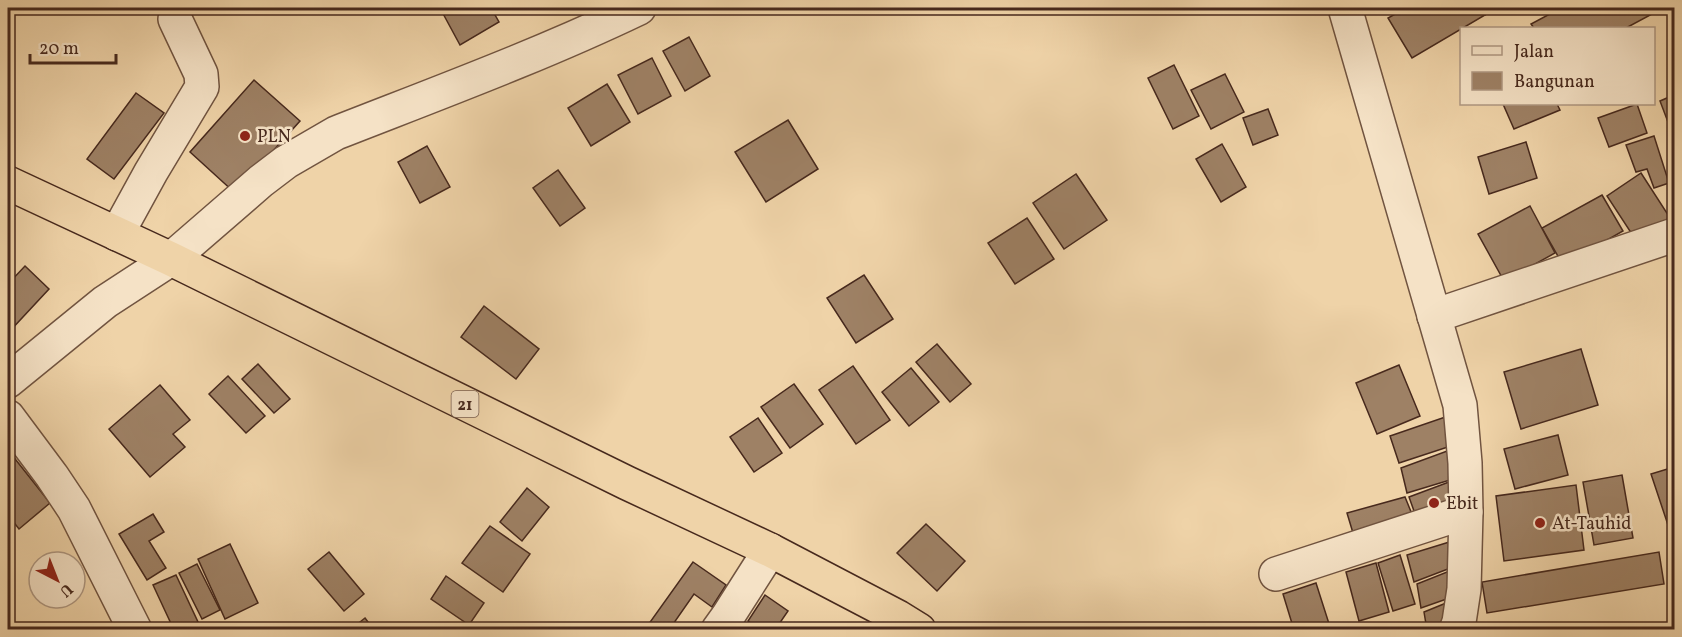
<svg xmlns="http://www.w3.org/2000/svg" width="1682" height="637" font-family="Vollkorn,serif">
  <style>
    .building { fill: #9e8165; stroke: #47291d; stroke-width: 1.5 }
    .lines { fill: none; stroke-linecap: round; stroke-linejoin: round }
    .minor-casing { stroke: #715440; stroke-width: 36 }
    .highway-casing { stroke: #47291d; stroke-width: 36 }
    .minor { stroke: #f5e2c6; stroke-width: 33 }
    .highway { stroke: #efd3a8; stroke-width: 33 }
    .poi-dot { fill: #8f2418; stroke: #f5e2c6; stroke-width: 2 }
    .labels { text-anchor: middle; stroke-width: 5; stroke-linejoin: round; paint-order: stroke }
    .shield { fill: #f5e2c6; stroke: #7b6050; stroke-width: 1.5 }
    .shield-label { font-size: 16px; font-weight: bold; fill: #47291d }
    .poi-label { font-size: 18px; fill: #47291d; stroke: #f5e2c6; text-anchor: start }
  </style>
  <rect width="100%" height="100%" fill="#efd3a8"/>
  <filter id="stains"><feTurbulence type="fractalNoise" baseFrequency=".00333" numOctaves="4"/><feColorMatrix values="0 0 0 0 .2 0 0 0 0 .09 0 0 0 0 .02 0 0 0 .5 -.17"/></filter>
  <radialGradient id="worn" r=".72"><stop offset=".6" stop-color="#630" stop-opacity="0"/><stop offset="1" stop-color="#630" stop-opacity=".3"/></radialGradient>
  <g class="building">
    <polygon points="440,8 491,8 499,22 460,45"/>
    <polygon points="1406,8 1481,8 1485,15 1412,58 1388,18"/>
    <polygon points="1481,8 1498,8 1485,15"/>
    <polygon points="1561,8 1651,8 1654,13 1626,28 1534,28 1531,24"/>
    <polygon points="689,37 710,76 685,91 663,51"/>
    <polygon points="652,58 671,96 638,114 618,75"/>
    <polygon points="1174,65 1199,116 1173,129 1148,78"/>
    <polygon points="1225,74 1244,112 1211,129 1191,90"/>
    <polygon points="254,80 300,121 235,193 190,152"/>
    <polygon points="607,84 630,122 591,146 568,108"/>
    <polygon points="136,93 164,113 114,179 87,159"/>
    <polygon points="1674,95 1674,138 1660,101"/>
    <polygon points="1503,104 1557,104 1560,110 1514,129"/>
    <polygon points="1637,104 1647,133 1609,147 1598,118"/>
    <polygon points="1268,109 1278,135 1253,145 1243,118"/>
    <polygon points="788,120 818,169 766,202 735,152"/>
    <polygon points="1654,136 1669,183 1654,188 1647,169 1636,172 1626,145"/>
    <polygon points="1526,142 1537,178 1489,194 1478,157"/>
    <polygon points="1222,144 1246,187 1221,202 1196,159"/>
    <polygon points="427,146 450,187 420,203 398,162"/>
    <polygon points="558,170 585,208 560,226 533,188"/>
    <polygon points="1641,173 1674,224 1641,248 1607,196"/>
    <polygon points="1076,174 1107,220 1064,249 1033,203"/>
    <polygon points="1602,195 1623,231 1563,265 1542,228"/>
    <polygon points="1530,206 1555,253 1504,281 1478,234"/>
    <polygon points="1027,218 1054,259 1015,284 988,243"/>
    <polygon points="25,266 49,289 8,333 8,284"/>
    <polygon points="864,275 893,319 856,343 827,298"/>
    <polygon points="484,306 539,349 516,379 461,337"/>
    <polygon points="937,344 971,384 950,402 916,362"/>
    <polygon points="1581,349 1598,405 1521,429 1504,372"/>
    <polygon points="258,364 290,399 274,413 242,379"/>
    <polygon points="1399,365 1420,416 1377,434 1356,383"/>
    <polygon points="853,366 890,420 856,444 819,390"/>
    <polygon points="911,368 939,402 909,426 882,392"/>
    <polygon points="228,376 265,416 246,433 209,394"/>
    <polygon points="794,384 823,424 790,448 761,407"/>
    <polygon points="160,385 190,420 173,434 185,447 150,477 109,429"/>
    <polygon points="1454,414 1457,444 1399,463 1390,436"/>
    <polygon points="758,418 782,453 754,472 730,437"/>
    <polygon points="1558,435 1568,475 1515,489 1504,449"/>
    <polygon points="1458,447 1460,477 1407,493 1401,468"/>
    <polygon points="8,450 50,503 19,529 8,515"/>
    <polygon points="1674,467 1674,526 1669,528 1651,474"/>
    <polygon points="1622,475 1633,538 1594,545 1583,482"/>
    <polygon points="1449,482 1459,510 1419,525 1409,497"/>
    <polygon points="1576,485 1584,550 1504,561 1496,496"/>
    <polygon points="527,488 549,507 522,541 500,522"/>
    <polygon points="1405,497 1416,524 1356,543 1347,513"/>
    <polygon points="153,514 164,532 149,541 166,568 147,580 119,534"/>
    <polygon points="926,524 965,561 937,591 897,553"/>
    <polygon points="490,526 530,554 503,592 462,563"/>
    <polygon points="1459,539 1461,564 1414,582 1407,555"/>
    <polygon points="230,544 258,603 225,619 198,559"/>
    <polygon points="329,552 364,594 344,611 308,569"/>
    <polygon points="1659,552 1664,584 1487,613 1482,582"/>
    <polygon points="1400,555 1415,604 1393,611 1378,563"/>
    <polygon points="693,562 726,585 712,607 694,594 669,630 655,630 648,625"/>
    <polygon points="1376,563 1389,612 1359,621 1346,572"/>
    <polygon points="197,564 220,610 202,619 179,573"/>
    <polygon points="1457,568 1458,595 1421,608 1417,584"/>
    <polygon points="176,575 198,622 181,630 174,630 153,585"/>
    <polygon points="446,576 484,603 469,625 431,599"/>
    <polygon points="1316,583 1331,630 1294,630 1283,594"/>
    <polygon points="765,595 788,611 775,630 761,630 748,621"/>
    <polygon points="1456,599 1452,630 1427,630 1424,612"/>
    <polygon points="365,618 374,630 350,630"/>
    <polygon points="266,623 269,630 250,630"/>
    <polygon points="794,623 799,630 787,630"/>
    <polygon points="1362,624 1364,630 1345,630"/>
  </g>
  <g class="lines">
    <defs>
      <g id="minor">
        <polyline points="1345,8 1460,405 1465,463 1466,512 1464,589 1459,622 1456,630"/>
        <polyline points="117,234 151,172 202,87 201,74 175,19"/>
        <polyline points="1434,316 1674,235"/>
        <path d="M8,381L105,302L171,259L261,181L286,162L336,133C438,93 541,55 639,8"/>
        <polyline points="8,417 52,476 74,509 135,630"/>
        <polyline points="1276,574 1466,512"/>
        <polyline points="718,630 728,616 770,550"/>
      </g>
      <polyline id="highway" points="8,183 171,259 627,483 770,550 898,617 919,630"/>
    </defs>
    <use href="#minor" class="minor-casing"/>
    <use href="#highway" class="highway-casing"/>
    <use href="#minor" class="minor"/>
    <use href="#highway" class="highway"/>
  </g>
  <g class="poi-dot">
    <circle cx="245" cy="136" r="6"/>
    <circle cx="1434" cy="503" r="6"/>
    <circle cx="1540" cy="523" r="6"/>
  </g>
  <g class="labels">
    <rect class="shield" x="451.5" y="391" width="27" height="26" rx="4.5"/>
    <g class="shield-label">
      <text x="465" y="410">21</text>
    </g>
    <g class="poi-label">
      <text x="257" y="142">PLN</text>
      <text x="1446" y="509">Ebit</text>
      <text x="1552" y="529">At-Tauhid</text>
    </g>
  </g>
  <rect width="1682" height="637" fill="none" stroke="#efd3a8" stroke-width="30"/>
  <rect x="9" y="9" width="1664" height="619" fill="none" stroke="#47291d" stroke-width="3"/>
  <rect x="15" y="15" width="1652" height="607" fill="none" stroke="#47291d" stroke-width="1.5"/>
  <rect x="1460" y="27" width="195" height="78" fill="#f5e2c6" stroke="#af9882" stroke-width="1.5"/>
  <rect x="1472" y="46" width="30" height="9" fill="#f5e2c6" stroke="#af9882" stroke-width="1.5"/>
  <text x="1514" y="57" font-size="18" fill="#47291d">Jalan</text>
  <rect x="1472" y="72" width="30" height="18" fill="#9e8165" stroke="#af9882" stroke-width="1.5"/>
  <text x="1514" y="87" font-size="18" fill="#47291d">Bangunan</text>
  <g transform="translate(57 580) rotate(138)"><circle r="28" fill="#f5e2c6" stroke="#af9882" stroke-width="1.5"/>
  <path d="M0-4.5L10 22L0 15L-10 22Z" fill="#8f2418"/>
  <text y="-9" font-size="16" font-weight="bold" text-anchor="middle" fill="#47291d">U</text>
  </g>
  <path d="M30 54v9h86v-9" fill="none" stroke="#47291d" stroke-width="3"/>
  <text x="39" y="54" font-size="18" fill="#47291d" stroke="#f5e2c6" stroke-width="4.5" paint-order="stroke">20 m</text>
  <rect width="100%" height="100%" filter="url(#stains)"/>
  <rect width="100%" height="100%" fill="url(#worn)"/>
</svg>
